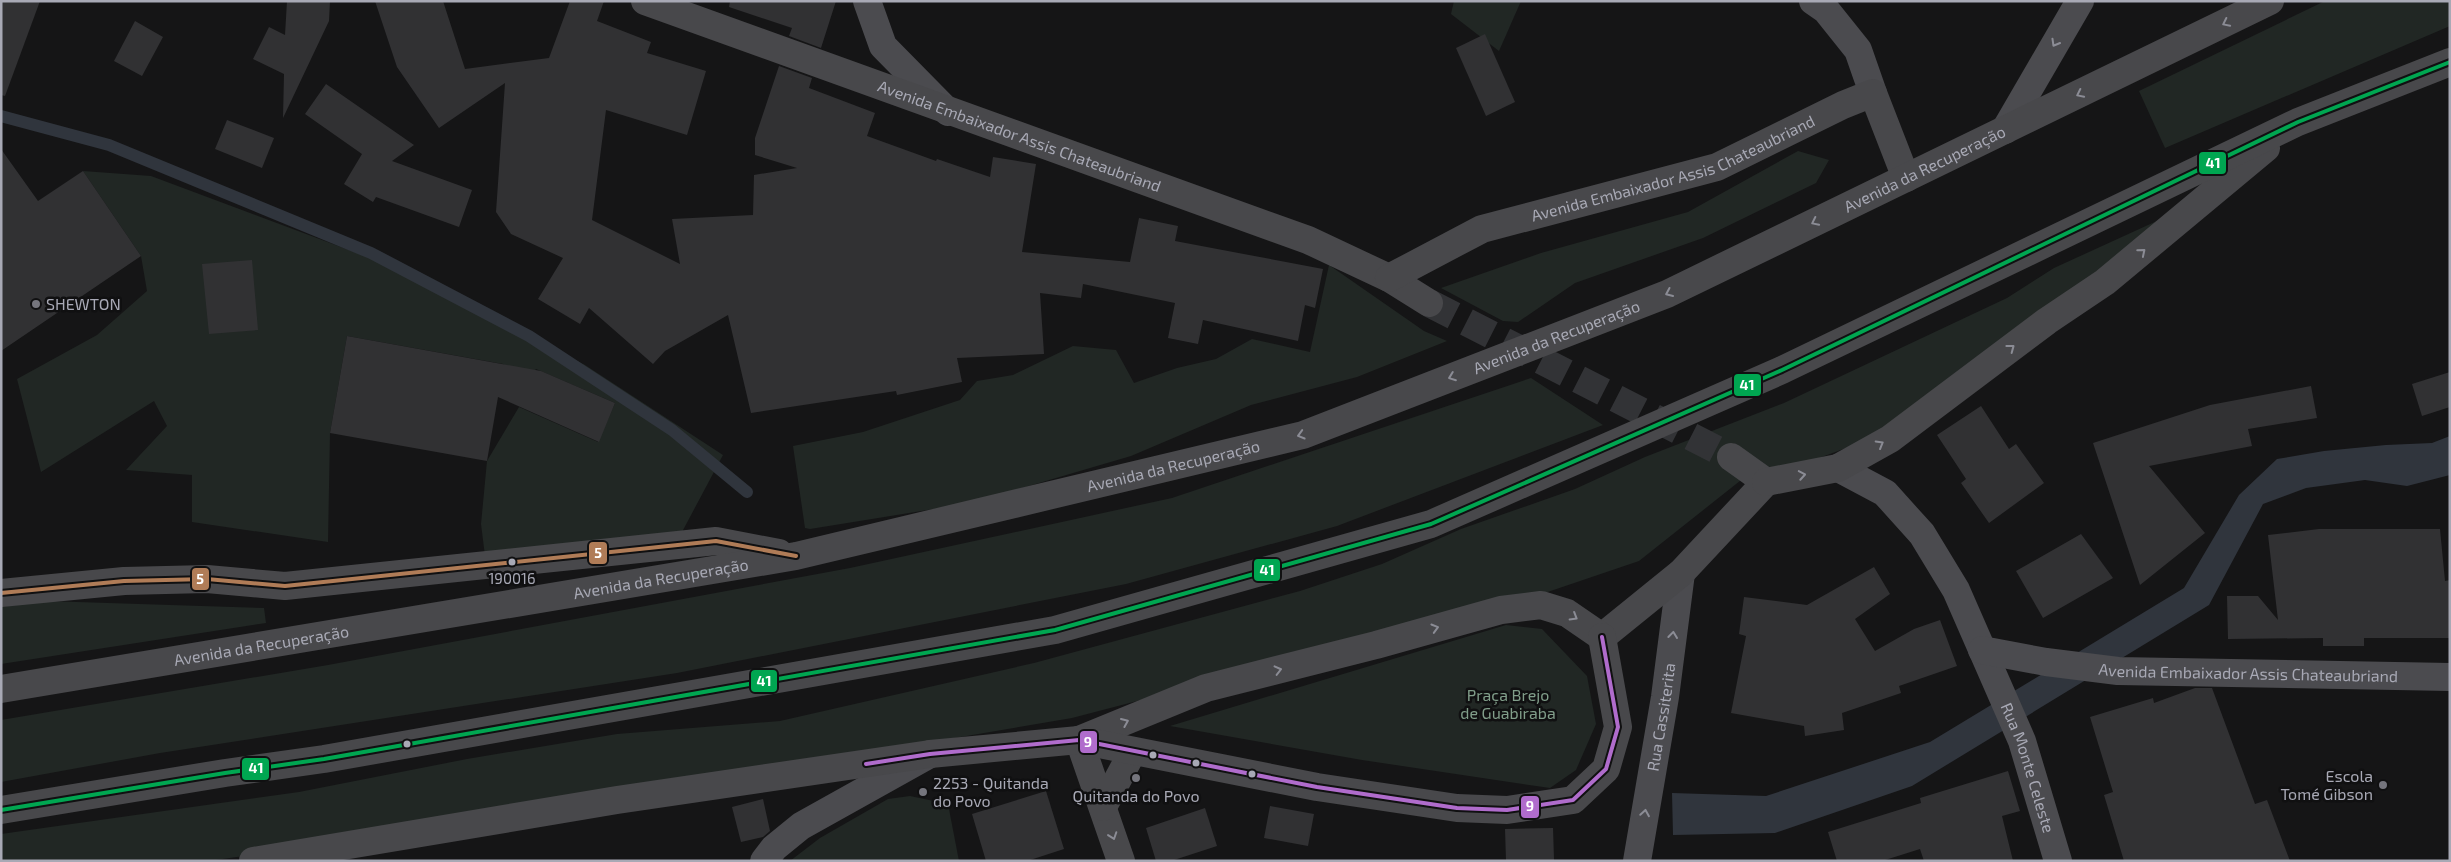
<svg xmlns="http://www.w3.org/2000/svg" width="2451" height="862" font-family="'Exo 2',sans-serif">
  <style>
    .green { fill: #212724 }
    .water { fill: #30353d }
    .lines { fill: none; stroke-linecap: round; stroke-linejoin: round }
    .stream { stroke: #30353d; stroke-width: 12 }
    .building { fill: #313133 }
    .major-tunnel { stroke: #323336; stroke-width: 28; stroke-dasharray: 28 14; stroke-linecap: butt }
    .minor { stroke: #4b4b4f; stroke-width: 28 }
    .major { stroke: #48484b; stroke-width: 28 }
    .highway { stroke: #48484b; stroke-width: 28 }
    .bus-1-casing { stroke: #101011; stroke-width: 8 }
    .bus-2-casing { stroke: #101011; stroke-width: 8 }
    .bus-3-casing { stroke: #101011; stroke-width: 8 }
    .bus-1 { stroke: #b06ccc; stroke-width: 4 }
    .bus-2 { stroke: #00a651; stroke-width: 4 }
    .bus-3 { stroke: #b07c57; stroke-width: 4 }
    .oneway { stroke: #8b8c95 }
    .oneway2 { stroke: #8c8d96 }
    .poi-dot { fill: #75757d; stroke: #101011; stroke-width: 2 }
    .bus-dot { fill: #a8a9b5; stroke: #101011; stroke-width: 2 }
    .labels { text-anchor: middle; stroke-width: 5; stroke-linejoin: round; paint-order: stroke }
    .bus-label { font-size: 15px; fill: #a8a9b5; stroke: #101011 }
    .street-label { font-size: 16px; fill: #a8a9b5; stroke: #101011 }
    .poi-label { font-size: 16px; fill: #a8a9b5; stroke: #101011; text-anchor: start }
    .park-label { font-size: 16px; fill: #819e8a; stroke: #101011 }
    .line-badge { stroke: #101011; stroke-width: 2 }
    .badge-label { font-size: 14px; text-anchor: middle; font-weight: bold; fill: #fff }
  </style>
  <rect width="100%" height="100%" fill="#151516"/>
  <g class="green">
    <polygon points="1454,1 1521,1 1499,51 1451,14"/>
    <polygon points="2325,1 2450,1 2450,26 2165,148 2139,91"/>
    <polygon points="1798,151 1829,160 1816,183 1703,238 1575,283 1518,322 1503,321 1441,288 1541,253 1688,212"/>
    <polygon points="83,171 151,176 397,268 585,365 723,455 682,532 485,556 481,524 487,461 519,407 598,442 615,403 536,369 528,381 503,364 347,336 330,433 328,542 192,522 192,475 126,470 167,426 154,401 41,472 17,379 97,335 147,291 141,256"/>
    <polygon points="2159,220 2100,273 1887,433 1789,469 1755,469 1639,561 1527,599 1072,718 725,777 340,842 209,861 1,861 1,834 299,792 467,759 617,734 780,721 1034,663 1300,591 1382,564 1461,529 1575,489 1645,457 1784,403 2007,298 2054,268"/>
    <polygon points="1329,265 1424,331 1447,341 1357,377 1251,405 1131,456 971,503 810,529 805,528 793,446 863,432 960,400 977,381 1013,375 1073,346 1116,350 1134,383 1177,368 1216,359 1252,339 1310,352"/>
    <polygon points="1531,378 1603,425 1337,526 1126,584 677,673 160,753 1,782 1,720 328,665 850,568 1172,498"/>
    <polygon points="46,601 264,608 266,623 1,664 1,607"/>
    <polygon points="1506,625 1542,629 1587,676 1596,724 1576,770 1550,788 1362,760 1170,726"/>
    <polygon points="910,796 948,804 959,861 790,861 820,838 888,799"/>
  </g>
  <polygon class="water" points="2450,436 2450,475 2407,486 2365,480 2306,488 2263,504 2209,605 1912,786 1775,833 1673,835 1672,793 1766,796 1930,742 2184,588 2239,495 2277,459 2324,451 2386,445 2432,443"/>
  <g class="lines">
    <polyline class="stream" points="1,116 109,145 371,253 529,336 672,430 747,492"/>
  </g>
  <g class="building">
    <polygon points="1,1 40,1 5,96 1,95"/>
    <polygon points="287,1 330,1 329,21 283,118 284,74 253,59 269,27 285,35"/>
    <polygon points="375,1 443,1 465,69 549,58 570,1 604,1 597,21 651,42 647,53 706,71 687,135 606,110 592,220 680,264 672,219 753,215 754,175 797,168 755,155 755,138 779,66 812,78 809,88 875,113 867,136 936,161 937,159 990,177 993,157 1036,164 1022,252 1130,262 1139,218 1178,226 1175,241 1323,269 1315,308 1305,305 1298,341 1203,320 1198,344 1168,338 1175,303 1083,284 1081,298 1040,293 1044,354 957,358 962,382 897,395 896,391 751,413 728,315 665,351 653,364 589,308 580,324 538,299 563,258 511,234 496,212 505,83 439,128 397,67"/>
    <polygon points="730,1 836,1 821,48 789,36 792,28 729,7"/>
    <polygon points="135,21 163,37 142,76 114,61"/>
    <polygon points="1485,34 1515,102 1486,116 1456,48"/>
    <polygon points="326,84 414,145 392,161 472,190 459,227 376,197 373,202 344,184 362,154 305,114"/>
    <polygon points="227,120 274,138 262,168 215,149"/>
    <polygon points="1,149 38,201 83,171 141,256 1,351"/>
    <polygon points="252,260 258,330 209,334 202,264"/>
    <polygon points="347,336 541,371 615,403 599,442 498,397 487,461 330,433"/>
    <polygon points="2450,372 2450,407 2422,416 2412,384"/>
    <polygon points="2311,386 2317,418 2248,429 2252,446 2149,466 2205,533 2140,585 2093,443 2210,405"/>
    <polygon points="1981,406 2009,449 2016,444 2044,483 1989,523 1961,483 1966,479 1937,435"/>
    <polygon points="2319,529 2440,529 2445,581 2450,580 2450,638 2364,638 2364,646 2323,646 2323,638 2228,639 2227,596 2258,596 2278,620 2268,535"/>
    <polygon points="2081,534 2113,578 2043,618 2016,571"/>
    <polygon points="1874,567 1890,594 1855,619 1875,651 1914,629 1940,620 1957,666 1899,686 1901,693 1842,713 1844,730 1805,736 1804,726 1731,713 1746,636 1739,634 1744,597 1807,605"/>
    <polygon points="2195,688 2212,688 2255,804 2267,800 2290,861 2124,861 2104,795 2113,792 2090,717 2153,698 2154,703"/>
    <polygon points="2008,771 2020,811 2002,816 2013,861 1924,861 1920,849 1882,861 1837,861 1828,832 1921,803 1920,798"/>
    <polygon points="1046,791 1064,849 1027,861 986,861 972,814"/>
    <polygon points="763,799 770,831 763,837 741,842 732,807"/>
    <polygon points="1270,806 1314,814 1308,846 1264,838"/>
    <polygon points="1205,808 1217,846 1171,861 1156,861 1146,828"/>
    <polygon points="1553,828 1554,860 1506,860 1505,829"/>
  </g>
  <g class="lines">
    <polyline class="major-tunnel" points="1429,303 1731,457"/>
    <g class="minor">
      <polyline points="867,1 883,46 948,112"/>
      <polyline points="1813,1 1826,10 1858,50 1873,93"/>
      <polyline points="2005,130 2080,1"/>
      <path id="s1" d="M1838,468L1885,493L1922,534L1956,590L2022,741L2058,861"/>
      <path id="s2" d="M1982,650L2046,662L2118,671L2450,677"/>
      <polyline points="764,861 774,848 801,826 930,754"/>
      <path id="s3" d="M1637,861L1665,697L1681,573"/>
    </g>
    <g class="major">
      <path id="s4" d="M645,1L1308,240L1389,278L1429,303"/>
      <path id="s5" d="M1389,278L1482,229L1717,167L1843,105L1873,93L1906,178"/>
      <polyline points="1602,637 1681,573 1766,482 1731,457"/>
      <polyline points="1079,740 1206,688 1376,645 1501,610 1541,605 1567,613 1602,637"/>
      <polyline points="1079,740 1121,861"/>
      <polyline points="1103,807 1133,751"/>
      <polyline points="253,861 617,800 930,754 1079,740 1317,787 1457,808 1507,810 1573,800 1606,769 1618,727 1602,637"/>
    </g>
    <g class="highway">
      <polyline points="1766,482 1838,468 1890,439 2047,321 2105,282 2266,148"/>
      <polyline points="1,593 124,581 207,579 285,586 716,541 779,553"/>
      <path id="s6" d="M1,689L796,556L1303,435L1667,294L2270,1"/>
      <polyline points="1,810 225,773 324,759 1055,630 1431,524 1782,370 2298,122 2450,62"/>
    </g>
    <defs>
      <polyline id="bus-1" points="866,764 930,754 1079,740 1317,787 1457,808 1507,810 1573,800 1606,769 1618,727 1602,637"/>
      <polyline id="bus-2" points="1,810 225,773 324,759 1055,630 1431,524 1782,370 2298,122 2450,62"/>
      <polyline id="bus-3" points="1,593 124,581 207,579 285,586 716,541 796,556"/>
    </defs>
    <use href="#bus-1" class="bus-1-casing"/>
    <use href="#bus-2" class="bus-2-casing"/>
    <use href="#bus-3" class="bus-3-casing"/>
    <use href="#bus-1" class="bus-1"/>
    <use href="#bus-2" class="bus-2"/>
    <use href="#bus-3" class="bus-3"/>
  </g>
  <defs><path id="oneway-chevron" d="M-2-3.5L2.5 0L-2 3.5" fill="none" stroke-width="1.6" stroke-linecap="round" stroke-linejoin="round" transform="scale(1.25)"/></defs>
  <g class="oneway">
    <use href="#oneway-chevron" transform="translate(2226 23) rotate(154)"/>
    <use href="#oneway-chevron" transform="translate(2080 94) rotate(154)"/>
    <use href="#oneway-chevron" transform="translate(1815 222) rotate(154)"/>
    <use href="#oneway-chevron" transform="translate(2142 252) rotate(-40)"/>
    <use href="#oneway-chevron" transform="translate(1669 293) rotate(156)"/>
    <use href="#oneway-chevron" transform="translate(2011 348) rotate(-37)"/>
    <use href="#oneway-chevron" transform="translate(1452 377) rotate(159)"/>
    <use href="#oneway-chevron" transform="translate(1301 435) rotate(164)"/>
    <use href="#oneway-chevron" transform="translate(1880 444) rotate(-30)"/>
    <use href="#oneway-chevron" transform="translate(1802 475) rotate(-10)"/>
    <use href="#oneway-chevron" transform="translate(1574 617) rotate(31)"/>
    <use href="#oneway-chevron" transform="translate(1435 628) rotate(-16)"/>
    <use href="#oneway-chevron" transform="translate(1278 670) rotate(-14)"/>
    <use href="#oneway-chevron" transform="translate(1125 722) rotate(-23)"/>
    <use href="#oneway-chevron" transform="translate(1113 836) rotate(71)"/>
  </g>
  <g class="oneway2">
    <use href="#oneway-chevron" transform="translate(2055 43) rotate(120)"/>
    <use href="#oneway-chevron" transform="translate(1673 635) rotate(-83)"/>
    <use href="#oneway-chevron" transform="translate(1645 813) rotate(-81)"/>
  </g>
  <g class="poi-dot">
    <circle cx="36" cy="304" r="5"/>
    <circle cx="1136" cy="778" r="5"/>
    <circle cx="2383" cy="785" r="5"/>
    <circle cx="923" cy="792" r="5"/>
  </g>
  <g class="bus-dot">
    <circle cx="512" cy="562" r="4.5"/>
    <circle cx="407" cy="744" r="4.5"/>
    <circle cx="1153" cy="755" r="4.5"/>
    <circle cx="1196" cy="763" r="4.5"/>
    <circle cx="1252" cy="774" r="4.5"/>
  </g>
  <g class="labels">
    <g class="bus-label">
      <text x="512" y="584">190016</text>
    </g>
    <g class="street-label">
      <text dy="6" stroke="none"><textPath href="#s4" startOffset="398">Avenida Embaixador Assis Chateaubriand</textPath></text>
      <text dy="6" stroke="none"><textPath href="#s5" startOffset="306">Avenida Embaixador Assis Chateaubriand</textPath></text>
      <text dy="6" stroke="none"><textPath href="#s6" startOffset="2004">Avenida da Recuperação</textPath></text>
      <text dy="6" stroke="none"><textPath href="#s6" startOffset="1599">Avenida da Recuperação</textPath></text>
      <text dy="6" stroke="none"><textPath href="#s6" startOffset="1194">Avenida da Recuperação</textPath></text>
      <text dy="6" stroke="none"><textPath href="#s6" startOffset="669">Avenida da Recuperação</textPath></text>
      <text dy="6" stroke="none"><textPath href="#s6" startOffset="264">Avenida da Recuperação</textPath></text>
      <text dy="6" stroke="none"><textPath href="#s2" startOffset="268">Avenida Embaixador Assis Chateaubriand</textPath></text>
      <text dy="6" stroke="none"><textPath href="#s3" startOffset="146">Rua Cassiterita</textPath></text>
      <text dy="6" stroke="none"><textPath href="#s1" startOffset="366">Rua Monte Celeste</textPath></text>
    </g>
    <g class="poi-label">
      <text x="46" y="310">SHEWTON</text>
      <text x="2373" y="782" text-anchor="end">Escola<tspan x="2373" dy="18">Tomé Gibson</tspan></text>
      <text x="933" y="789">2253 - Quitanda<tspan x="933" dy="18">do Povo</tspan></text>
      <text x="1136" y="802" text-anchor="middle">Quitanda do Povo</text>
    </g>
    <g class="park-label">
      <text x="1508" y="701">Praça Brejo<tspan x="1508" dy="18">de Guabiraba</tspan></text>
    </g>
  </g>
  <g class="line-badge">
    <rect x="2198" y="151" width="29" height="24" rx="5" fill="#00a651"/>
    <rect x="1733" y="373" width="29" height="24" rx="5" fill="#00a651"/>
    <rect x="588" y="541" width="20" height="24" rx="5" fill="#b07c57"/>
    <rect x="1253" y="558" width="28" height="24" rx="5" fill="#00a651"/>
    <rect x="191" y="567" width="19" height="24" rx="5" fill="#b07c57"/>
    <rect x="750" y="669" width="28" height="24" rx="5" fill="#00a651"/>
    <rect x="1079" y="730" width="19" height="24" rx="5" fill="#b06ccc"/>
    <rect x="241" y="757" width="29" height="24" rx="5" fill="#00a651"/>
    <rect x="1520" y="795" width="20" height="24" rx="5" fill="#b06ccc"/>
  </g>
  <g class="badge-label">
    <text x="2213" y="168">41</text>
    <text x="1747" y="390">41</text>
    <text x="598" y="558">5</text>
    <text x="1267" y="575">41</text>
    <text x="200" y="584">5</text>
    <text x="764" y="686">41</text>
    <text x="1088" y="747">9</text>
    <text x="256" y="773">41</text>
    <text x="1530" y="811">9</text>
  </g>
  <rect width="2451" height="862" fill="none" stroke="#a8a9b5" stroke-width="5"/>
</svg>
